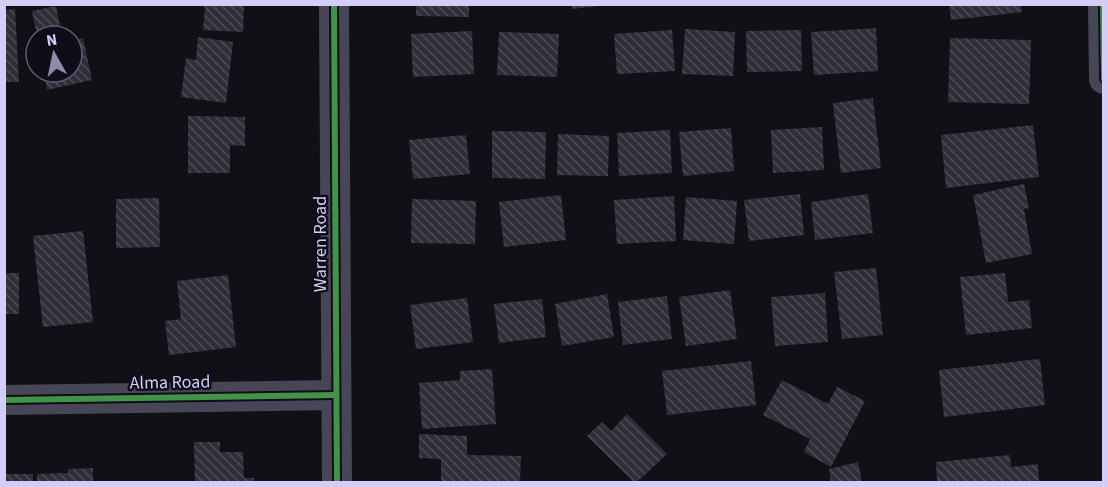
<svg xmlns="http://www.w3.org/2000/svg" width="1108" height="487" font-family="'Source Sans 3',sans-serif">
  <style>
    .building { fill: url(#building-back-hatch) }
    .lines { fill: none; stroke-linecap: round; stroke-linejoin: round }
    .minor { stroke: #474657; stroke-width: 30 }
    .cycleway-casing { stroke: #100d1a; stroke-width: 10 }
    .cycleway { stroke: #419447; stroke-width: 6 }
    .labels { text-anchor: middle; stroke-width: 5; stroke-linejoin: round; paint-order: stroke }
    .street-label { font-size: 18px; fill: #d4cdf8; stroke: #100d1a }
  </style>
  <defs>
    <pattern id="building-back-hatch" width="6" height="6" patternUnits="userSpaceOnUse" patternTransform="scale(1.5)"><rect width="6" height="6" fill="#302e39"/><path d="M-1 5l2 2M0 0l6 6M5-1l2 2" fill="none" stroke="#4d4b56"/></pattern>
  </defs>
  <rect width="100%" height="100%" fill="#111017"/>
  <g class="building">
    <polygon points="196,4 244,4 243,32 203,30 205,7"/>
    <polygon points="416,4 469,4 469,17 416,16"/>
    <polygon points="571,4 599,4 599,6 572,9"/>
    <polygon points="949,4 1021,4 1022,12 951,20"/>
    <polygon points="56,6 62,36 37,36 32,11"/>
    <polygon points="15,9 19,82 4,82 4,10"/>
    <polygon points="876,28 878,71 814,75 811,32"/>
    <polygon points="685,29 735,32 733,76 682,74"/>
    <polygon points="672,30 675,71 617,74 614,34"/>
    <polygon points="801,30 802,71 747,72 746,31"/>
    <polygon points="472,31 474,74 413,77 411,34"/>
    <polygon points="499,32 559,34 557,77 497,75"/>
    <polygon points="198,37 233,42 226,103 181,97 186,58 196,60"/>
    <polygon points="83,38 92,80 47,90 44,72 72,72 72,41"/>
    <polygon points="950,38 1031,40 1029,104 948,102"/>
    <polygon points="873,98 881,168 841,173 833,103"/>
    <polygon points="188,116 245,117 245,146 230,145 230,173 188,173"/>
    <polygon points="1033,125 1039,177 946,188 941,135"/>
    <polygon points="822,127 824,170 773,173 771,130"/>
    <polygon points="731,128 734,171 683,176 679,132"/>
    <polygon points="670,130 672,173 619,176 617,133"/>
    <polygon points="492,131 546,132 545,179 492,178"/>
    <polygon points="558,134 609,136 608,176 557,175"/>
    <polygon points="466,135 470,174 413,179 409,140"/>
    <polygon points="1024,184 1029,208 1024,209 1032,254 986,263 973,195"/>
    <polygon points="800,194 804,235 749,241 744,200"/>
    <polygon points="868,194 873,233 815,240 811,202"/>
    <polygon points="561,195 566,240 504,247 499,202"/>
    <polygon points="674,196 676,241 617,244 614,200"/>
    <polygon points="686,197 737,201 734,244 683,240"/>
    <polygon points="159,198 160,247 116,248 116,199"/>
    <polygon points="412,199 476,201 475,244 411,243"/>
    <polygon points="83,231 93,322 43,327 33,236"/>
    <polygon points="876,268 883,335 842,339 834,272"/>
    <rect x="4" y="273" width="15" height="41"/>
    <polygon points="1005,273 1008,302 1029,300 1032,328 966,335 960,277"/>
    <polygon points="228,275 236,347 169,355 165,321 181,319 177,281"/>
    <polygon points="730,290 737,339 686,346 679,297"/>
    <polygon points="825,293 828,342 775,346 771,297"/>
    <polygon points="607,294 614,337 562,346 555,304"/>
    <polygon points="667,296 672,339 623,345 618,302"/>
    <polygon points="467,298 473,342 416,349 410,305"/>
    <polygon points="542,299 546,337 499,343 494,304"/>
    <polygon points="1040,359 1045,405 944,417 939,370"/>
    <polygon points="751,361 756,405 667,415 662,371"/>
    <polygon points="492,369 496,424 422,429 419,383 460,380 460,371"/>
    <polygon points="782,380 828,404 837,387 865,401 831,467 804,452 810,439 763,415"/>
    <polygon points="627,414 667,454 637,482 634,482 587,436 602,422 611,431"/>
    <polygon points="419,434 467,436 467,455 521,456 520,482 441,482 441,459 419,458"/>
    <polygon points="194,442 220,442 220,452 243,452 244,478 254,478 254,482 195,482"/>
    <polygon points="1010,455 1011,467 1038,464 1039,482 937,482 936,462"/>
    <polygon points="858,462 862,482 831,482 829,469"/>
    <polygon points="93,468 93,482 37,482 37,474 68,473 68,469"/>
    <rect x="6" y="474" width="27" height="8"/>
  </g>
  <g class="lines">
    <g class="minor">
      <polyline points="334,4 337,482"/>
      <polyline points="1103,4 1104,79"/>
      <polyline points="4,400 336,395"/>
    </g>
    <defs>
      <g id="cycleway">
        <polyline points="334,4 337,482"/>
        <polyline points="1103,4 1104,79"/>
        <polyline points="4,400 336,395"/>
      </g>
    </defs>
    <use href="#cycleway" class="cycleway-casing"/>
    <use href="#cycleway" class="cycleway"/>
  </g>
  <g class="labels">
    <g class="street-label">
      <text transform="translate(320 244) rotate(-90)" y="6">Warren Road</text>
      <text transform="translate(170 382) rotate(-1)" y="6">Alma Road</text>
    </g>
  </g>
  <rect width="1108" height="487" fill="none" stroke="#d4cdf8" stroke-width="12"/>
  <g transform="translate(54 54) rotate(351)"><circle r="28" fill="#100d1a" stroke="#5e5a73" stroke-width="1.5"/>
  <path d="M0-4.5L10 22L0 15L-10 22Z" fill="#908ba9"/>
  <text y="-9" font-size="16" font-weight="bold" text-anchor="middle" fill="#d4cdf8">N</text>
  </g>
</svg>
